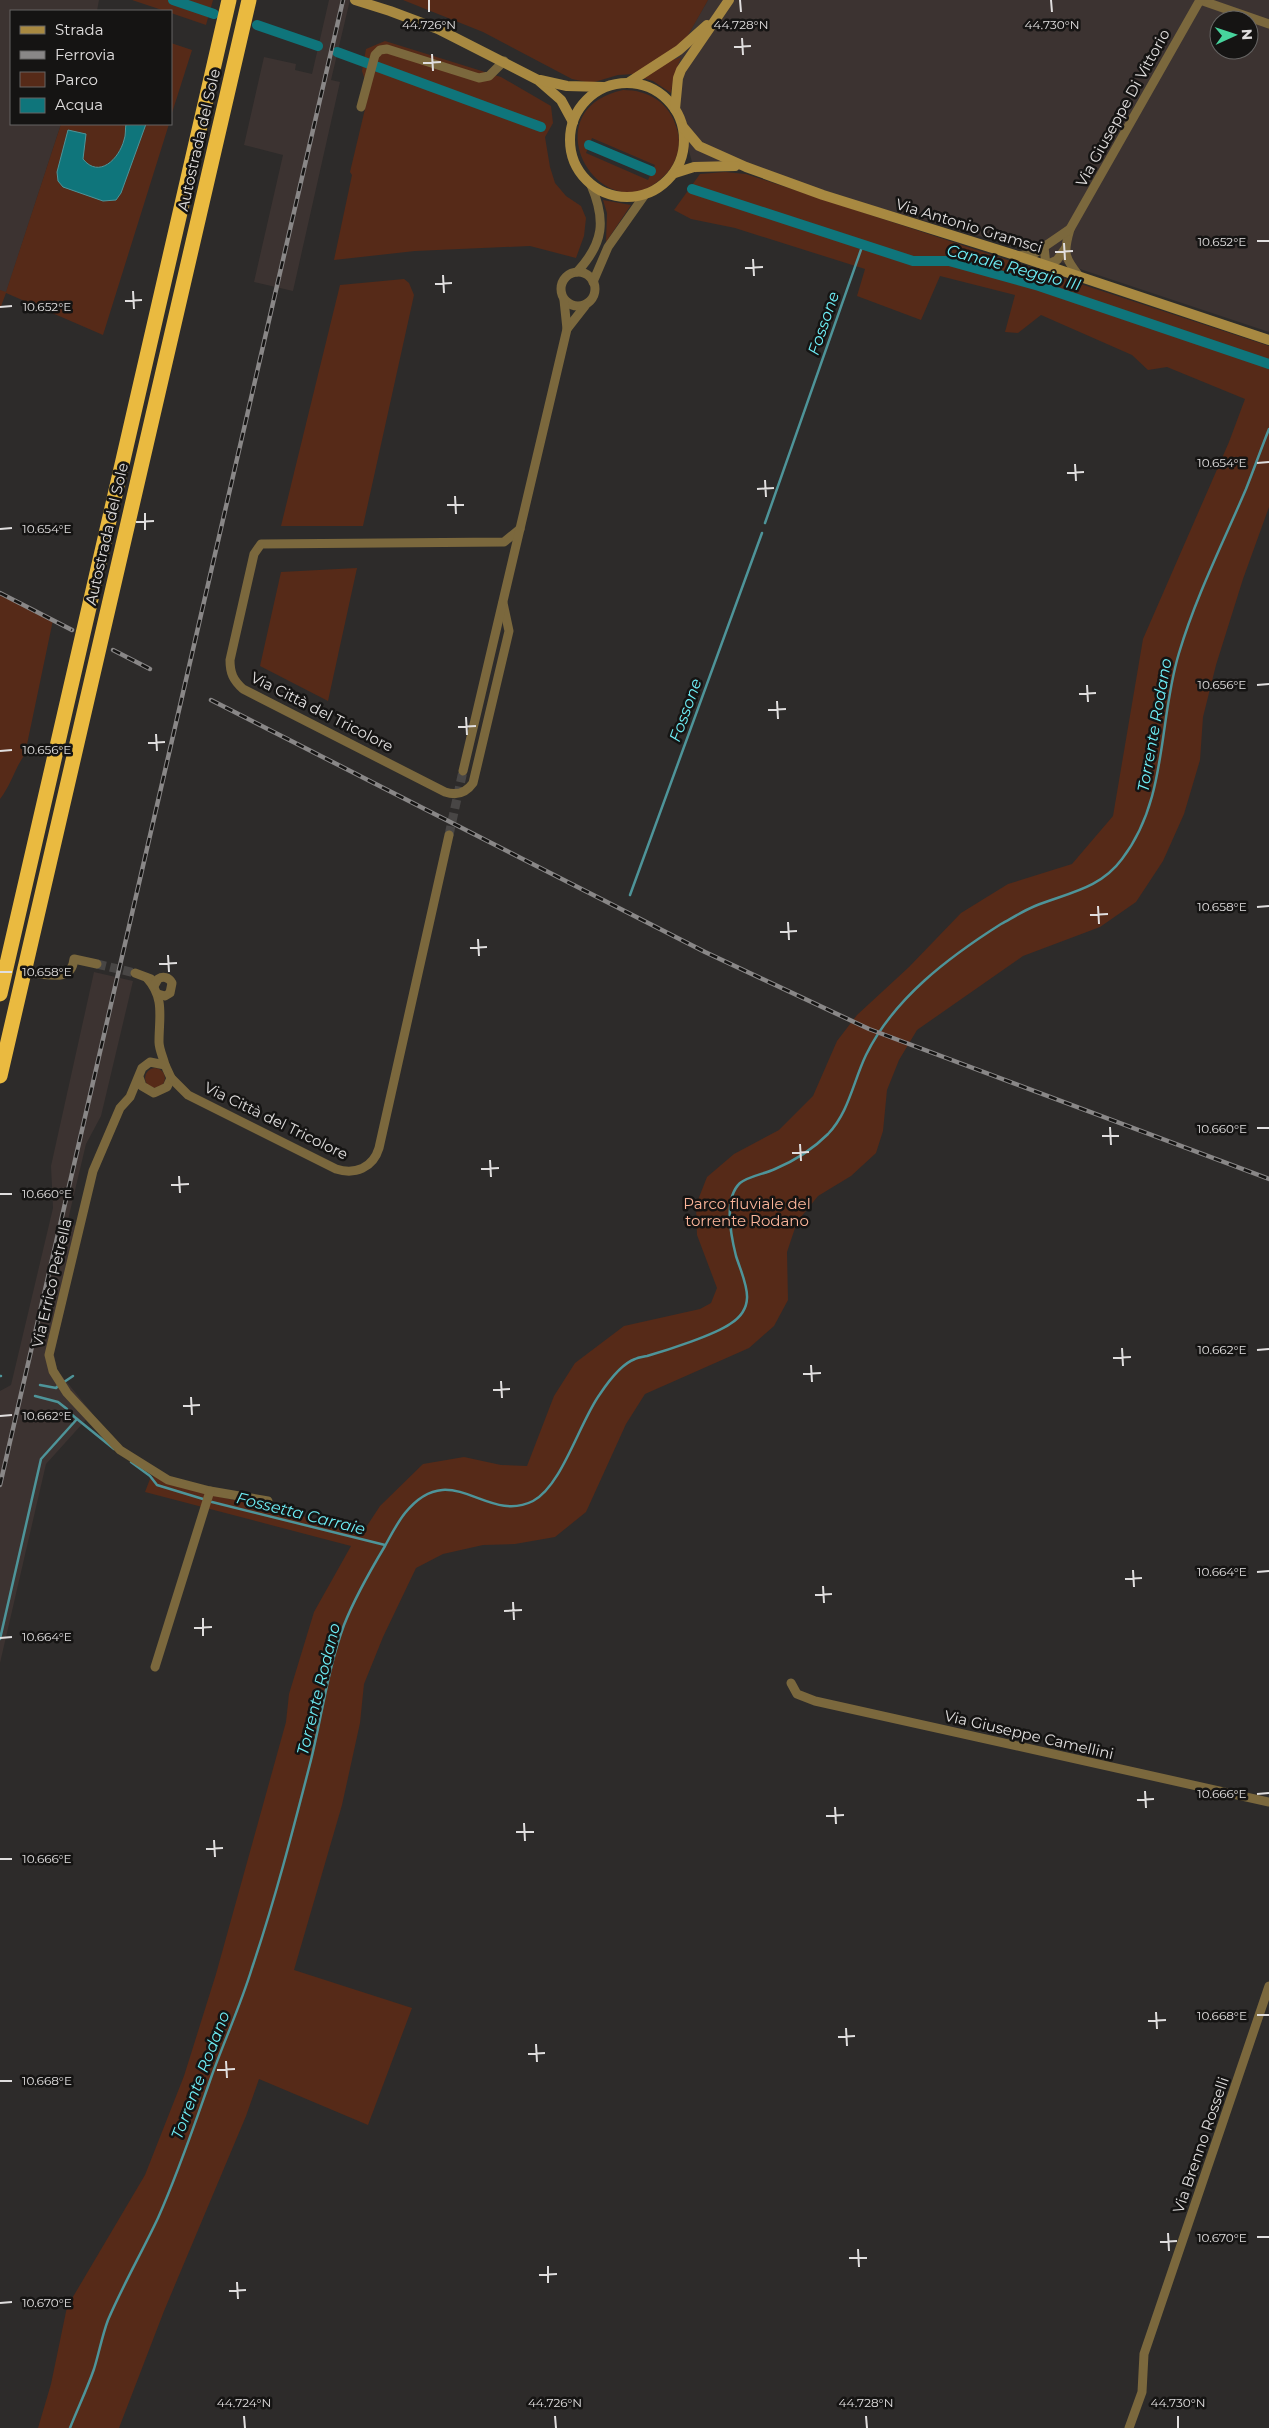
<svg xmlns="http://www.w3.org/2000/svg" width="1269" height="2428" font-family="Montserrat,sans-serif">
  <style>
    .built { fill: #3c3331; fill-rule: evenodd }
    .green { fill: #562a18; fill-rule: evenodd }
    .water { fill: #0f757b; stroke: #4e9499 }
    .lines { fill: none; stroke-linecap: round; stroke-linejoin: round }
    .stream { stroke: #4e9499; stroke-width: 2.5 }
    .canal { stroke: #0f757b; stroke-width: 10 }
    .street-tunnel { stroke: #484645; stroke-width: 9; stroke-dasharray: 9 4.5; stroke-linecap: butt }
    .street { stroke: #7b683d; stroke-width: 9 }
    .secondary { stroke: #a88941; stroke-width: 10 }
    .highway { stroke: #eaba40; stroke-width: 15 }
    .rail-casing { stroke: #898787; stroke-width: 4.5 }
    .rail { stroke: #151413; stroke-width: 2.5; stroke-dasharray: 8; stroke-linecap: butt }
    .ticks { fill: none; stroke: #e0dede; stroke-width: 2 }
    .labels { text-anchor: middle; stroke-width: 5; stroke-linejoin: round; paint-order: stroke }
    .street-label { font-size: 15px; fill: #e0dede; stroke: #151413 }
    .park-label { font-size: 15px; fill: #fcb59a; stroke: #151413 }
    .water-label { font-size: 16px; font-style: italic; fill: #6eeff7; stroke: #151413 }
    .ticks-label { font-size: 12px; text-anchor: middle; fill: #e0dede; stroke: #151413; stroke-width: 5; stroke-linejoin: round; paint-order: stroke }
  </style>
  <rect width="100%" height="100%" fill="#2d2b2a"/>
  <g class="built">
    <polygon points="0,0 99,0 97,11 11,11 11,124 61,124 6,293 0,290"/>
    <polygon points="329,0 350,0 331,80 340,82 293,291 254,282 283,155 244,145 264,57 296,64 295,70 312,74"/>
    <path d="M708,0H1269V332L990,239L745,170L709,168L695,173L667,71ZM1219,20H1249V50H1219Z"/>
    <polygon points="94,972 133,981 101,1116 86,1144 67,1224 83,1227 54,1354 57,1370 92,1413 46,1464 0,1663 0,1391 11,1385 53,1208 51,1166"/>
  </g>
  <g class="green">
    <polygon points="132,0 213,0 206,25 171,13 171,11 165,11"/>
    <polygon points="403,0 708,0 674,60 681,57 673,80 671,93 653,81 642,78 650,73 618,75 591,83 572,79 483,32"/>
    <polygon points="385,41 501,77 551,106 553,123 545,137 550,167 555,183 566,196 581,206 586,218 584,236 576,258 530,246 415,251 334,260 352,175 350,172 369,92 362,71 366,49"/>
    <polygon points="171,43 192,50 171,116"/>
    <path d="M623,90C649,90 670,103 677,129C682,145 677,163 665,175C604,238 527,111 623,90ZM592,138L655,165L648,180L586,153Z"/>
    <polygon points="61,124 169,124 103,335 6,293 0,309 0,290 6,292"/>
    <polygon points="725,172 746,174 1269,346 1269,507 1243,579 1216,665 1203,717 1200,760 1184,814 1163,861 1136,902 1100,927 1023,956 917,1030 899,1060 887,1090 883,1131 876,1153 851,1176 818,1196 797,1222 787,1252 788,1300 774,1326 749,1348 645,1394 626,1424 586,1512 555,1537 515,1544 483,1545 443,1554 416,1568 383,1637 364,1684 360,1723 342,1805 294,1970 412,2008 368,2125 259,2079 246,2116 164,2311 119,2428 38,2428 51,2384 67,2307 145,2175 184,2076 216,1974 286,1722 289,1694 314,1612 351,1546 145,1492 150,1479 155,1475 211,1495 259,1505 363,1532 380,1506 423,1464 464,1457 501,1465 527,1466 554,1396 575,1363 624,1326 700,1309 711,1303 717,1288 697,1235 696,1205 707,1177 734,1154 779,1130 813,1096 837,1041 857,1015 909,967 961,913 1008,884 1072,864 1113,816 1143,639 1229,442 1245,399 1167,367 1148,370 1132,355 1041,315 1018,333 1005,332 1015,295 940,276 921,320 857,296 865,269 735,228 691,219 674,210 700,174"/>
    <polygon points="603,200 631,205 606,242 607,213"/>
    <polygon points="404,279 409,283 414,295 363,526 281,526 340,285"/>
    <polygon points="357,568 328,701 260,666 281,572"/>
    <path d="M0,593L53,620L25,754C15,768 11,785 0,799Z"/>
    <circle cx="155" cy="1078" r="10"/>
  </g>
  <path class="water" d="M126,124H146L121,193L116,200L103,201L63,187L58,181L57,172L68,130L86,134L83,159C99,179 119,159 124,140C126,135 125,129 126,124Z"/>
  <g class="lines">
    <g class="stream">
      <polyline points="765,523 863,244"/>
      <polyline points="630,895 762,533"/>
      <polyline points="0,1376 1,1376"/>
      <polyline points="64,1382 73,1376"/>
      <polyline points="40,1385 56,1388 58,1386"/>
      <polyline points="35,1396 58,1402 67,1409"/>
      <polyline points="71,1414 77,1419"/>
      <polyline points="131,1462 150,1476 157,1485 203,1499"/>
      <polyline points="212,1502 385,1545"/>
      <polyline points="0,1639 41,1459 77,1419 114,1449"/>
      <path d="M70,2428C78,2408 87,2389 94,2369C99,2353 102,2336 108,2320C123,2285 142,2252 158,2218C179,2171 195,2123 212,2075C225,2039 241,2004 252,1968C275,1900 293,1830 311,1760C322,1715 328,1668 344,1625C355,1597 370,1571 385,1546C391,1535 397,1523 405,1513C451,1456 486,1525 533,1501C562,1486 580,1421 600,1394C608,1382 621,1364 635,1359C639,1357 643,1357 647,1356C668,1350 714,1335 730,1324C759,1306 744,1281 736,1256C731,1236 723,1199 740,1183C749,1176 764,1174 775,1169C794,1161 814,1148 828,1134C849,1112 853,1082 866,1055C894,998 949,957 1001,924C1012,918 1023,911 1035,906C1067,893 1100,889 1122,859C1168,799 1158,722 1179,653C1196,596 1223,543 1246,489C1254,469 1261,449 1269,429"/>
    </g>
    <g class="canal">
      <polyline points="173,0 214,14"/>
      <polyline points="257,25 318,46"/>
      <polyline points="337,52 541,127"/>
      <polyline points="589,145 651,171"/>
      <polyline points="692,189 913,261 949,261 1039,286 1269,364"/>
    </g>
    <g class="street-tunnel">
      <polyline points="449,835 463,771"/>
      <polyline points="97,964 135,973"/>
      <polyline points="4,965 40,974"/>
    </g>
    <g class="street">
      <polyline points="1200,0 1269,24"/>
      <polyline points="361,107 375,55 380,50 387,49 479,78 489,76 504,61"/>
      <path d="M1070,229C1063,253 1064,257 1079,276"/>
      <polyline points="1044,247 1046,265 1057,260 1065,249"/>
      <polyline points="1019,256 1035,253 1070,229 1200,0"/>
      <circle cx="578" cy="289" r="17"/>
      <path d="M577,272C604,243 606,220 591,185"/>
      <polyline points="593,282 608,247 644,196"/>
      <polyline points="567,329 585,306"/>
      <path d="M503,603L509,631L473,783C466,793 457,796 445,792L243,689C233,680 230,673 230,660L254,554L261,544L504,542L520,529"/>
      <polyline points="463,771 567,329 564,300"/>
      <polyline points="135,973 151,979"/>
      <path d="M40,974C55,976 72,979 74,959L97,964"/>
      <path d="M147,978C165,998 159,1017 159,1042C159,1049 163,1057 165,1065"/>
      <path d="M154,986L158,979C163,976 169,977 172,983L170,993L165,996L158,994"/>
      <polyline points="139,1077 142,1086 154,1093 167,1087 171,1078 165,1065 150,1062 142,1068 130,1097 120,1108 93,1171 49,1355 53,1371 67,1393 120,1450 168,1480 210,1491 268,1501"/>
      <path d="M171,1078L188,1095L336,1169C355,1175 373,1168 379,1148L449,835"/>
      <polyline points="155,1667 210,1491"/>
      <polyline points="791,1683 797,1694 815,1701 1269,1802"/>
      <polyline points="1129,2428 1142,2392 1144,2354 1269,1986"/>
    </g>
    <g class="secondary">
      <polyline points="355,0 390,11 438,29 538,80 561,100 573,122"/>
      <polyline points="540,80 567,86 603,87"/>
      <circle cx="627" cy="140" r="57"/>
      <polyline points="628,83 679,50 707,25"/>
      <polyline points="675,109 678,78 681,70 729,0"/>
      <polyline points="683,127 699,146 746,167 823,195 1018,256 1269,340"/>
      <polyline points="675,173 694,167 735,166"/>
    </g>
    <g class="highway">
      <polyline points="0,994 229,0"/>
      <polyline points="0,1076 249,0"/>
    </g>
    <defs>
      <g id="rail">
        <polyline points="0,593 72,630"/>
        <polyline points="113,650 150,669"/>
        <polyline points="211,700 705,952 869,1029 1269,1179"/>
        <polyline points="0,1485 343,0"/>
      </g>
    </defs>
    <use href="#rail" class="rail-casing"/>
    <use href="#rail" class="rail"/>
  </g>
  <path class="ticks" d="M429,0V12M740,0L741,12M1051,0L1052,12M742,38L743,55M734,47L751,46M432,54L433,71M423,63L441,62M1257,241H1269M1064,243L1065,260M1055,252L1073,251M753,259L754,276M745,268L763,267M443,275L444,293M435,284L452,283M133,291L134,309M125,301L142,300M0,307L12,306M1257,463L1269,462M1075,464L1076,481M1067,473L1084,472M765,480L766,497M757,489L774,488M455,496L456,514M447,505H464M145,513V530M136,522L154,521M0,529L12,528M1087,685L1088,702M1257,685L1269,684M1079,694L1096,693M777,701L778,719M768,710L786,709M466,717L467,735M458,727L476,726M156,734L157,751M148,743L165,742M0,751L12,750M1098,906L1099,924M1257,907L1269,906M1090,915L1108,914M788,922L789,940M780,932L797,931M478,939L479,956M470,948L487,947M168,955L169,972M159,964L177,963M0,972H12M1110,1127L1111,1145M1257,1128H1269M1102,1136H1119M800,1144L801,1161M792,1153L809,1152M490,1160L491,1177M481,1169L499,1168M179,1176L180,1193M171,1185L189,1184M0,1194H12M1122,1348L1123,1366M1257,1350L1269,1349M1113,1358L1131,1357M811,1365L812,1382M803,1374L821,1373M501,1381L502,1398M493,1390L510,1389M191,1397L192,1415M183,1406L200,1405M0,1416L12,1415M1133,1570L1134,1587M1257,1572L1269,1571M1125,1579L1142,1578M823,1586L824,1603M815,1595L832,1594M513,1602L514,1620M504,1611L522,1610M203,1618V1636M194,1628L212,1627M0,1638L12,1637M1145,1791L1146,1808M1257,1794L1269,1793M1137,1800L1154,1799M835,1807L836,1824M826,1816L844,1815M524,1823L525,1841M516,1832H534M214,1840L215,1857M206,1849L223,1848M0,1859H12M1156,2012L1157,2029M1257,2015H1269M1148,2021L1166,2020M846,2028L847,2046M838,2037L855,2036M536,2044L537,2062M528,2054L545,2053M226,2061L227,2078M217,2070L235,2069M0,2081H12M1168,2233L1169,2251M1257,2237H1269M1160,2242L1177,2241M858,2249L859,2267M849,2258H867M548,2266V2283M539,2275L557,2274M237,2282L238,2299M229,2291L246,2290M0,2303L12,2302M244,2416L245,2428M555,2416L556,2428M866,2416L867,2428M1178,2416V2428"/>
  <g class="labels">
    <g class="street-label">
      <text transform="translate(1123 108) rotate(-61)" y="5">Via Giuseppe Di Vittorio</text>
      <text transform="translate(199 140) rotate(-77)" y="5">Autostrada del Sole</text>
      <text transform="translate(969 226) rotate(17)" y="5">Via Antonio Gramsci</text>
      <text transform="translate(107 534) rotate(-77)" y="5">Autostrada del Sole</text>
      <text transform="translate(322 712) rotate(27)" y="5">Via Città del Tricolore</text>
      <text transform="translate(276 1121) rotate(26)" y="5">Via Città del Tricolore</text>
      <text transform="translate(52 1283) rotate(-77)" y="5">Via Errico Petrella</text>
      <text transform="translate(1029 1735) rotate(13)" y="5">Via Giuseppe Camellini</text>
      <text transform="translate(1201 2145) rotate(-71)" y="5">Via Brenno Rosselli</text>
    </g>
    <g class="park-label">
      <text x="747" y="1209">Parco fluviale del<tspan x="747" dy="17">torrente Rodano</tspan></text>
    </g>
    <g class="water-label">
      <text transform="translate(1014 267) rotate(15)" y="6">Canale Reggio III</text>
      <text transform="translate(823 323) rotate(-71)" y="6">Fossone</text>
      <text transform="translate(685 710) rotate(-70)" y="6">Fossone</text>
      <text transform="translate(1154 725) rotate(-80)" y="6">Torrente Rodano</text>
      <text transform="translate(301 1513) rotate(14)" y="6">Fossetta Carraie</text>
      <text transform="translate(318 1689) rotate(-76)" y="6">Torrente Rodano</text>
      <text transform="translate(200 2075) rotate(-69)" y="6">Torrente Rodano</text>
    </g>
  </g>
  <g class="ticks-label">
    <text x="429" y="29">44.726°N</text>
    <text x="741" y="29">44.728°N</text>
    <text x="1052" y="29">44.730°N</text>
    <text x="1222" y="246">10.652°E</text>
    <text x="47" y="311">10.652°E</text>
    <text x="1222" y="467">10.654°E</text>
    <text x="47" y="533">10.654°E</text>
    <text x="1222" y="689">10.656°E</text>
    <text x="47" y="754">10.656°E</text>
    <text x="1222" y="911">10.658°E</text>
    <text x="47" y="976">10.658°E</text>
    <text x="1222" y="1133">10.660°E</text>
    <text x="47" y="1198">10.660°E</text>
    <text x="1222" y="1354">10.662°E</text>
    <text x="47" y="1420">10.662°E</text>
    <text x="1222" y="1576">10.664°E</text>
    <text x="47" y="1641">10.664°E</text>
    <text x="1222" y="1798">10.666°E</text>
    <text x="47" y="1863">10.666°E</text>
    <text x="1222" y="2020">10.668°E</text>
    <text x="47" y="2085">10.668°E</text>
    <text x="1222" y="2242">10.670°E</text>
    <text x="47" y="2307">10.670°E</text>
    <text x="244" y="2407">44.724°N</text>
    <text x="555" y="2407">44.726°N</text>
    <text x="866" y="2407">44.728°N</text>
    <text x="1178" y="2407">44.730°N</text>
  </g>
  <rect x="10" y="10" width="162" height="115" fill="#151413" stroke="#666564"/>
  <rect x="20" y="26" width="25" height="8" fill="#a88941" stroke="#666564"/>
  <text x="55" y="35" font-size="15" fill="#e0dede">Strada</text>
  <rect x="20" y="51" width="25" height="8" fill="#898787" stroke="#666564"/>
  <text x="55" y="60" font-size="15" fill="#e0dede">Ferrovia</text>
  <rect x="20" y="72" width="25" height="15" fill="#562a18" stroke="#666564"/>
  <text x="55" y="85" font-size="15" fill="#e0dede">Parco</text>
  <rect x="20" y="98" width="25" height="15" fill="#0f757b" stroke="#666564"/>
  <text x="55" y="110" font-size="15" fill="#e0dede">Acqua</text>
  <g transform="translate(1234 35) rotate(87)"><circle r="24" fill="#151413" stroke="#666564"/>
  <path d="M0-4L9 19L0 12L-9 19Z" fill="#47d49d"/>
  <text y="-8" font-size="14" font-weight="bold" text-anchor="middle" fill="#e0dede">N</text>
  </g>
</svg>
